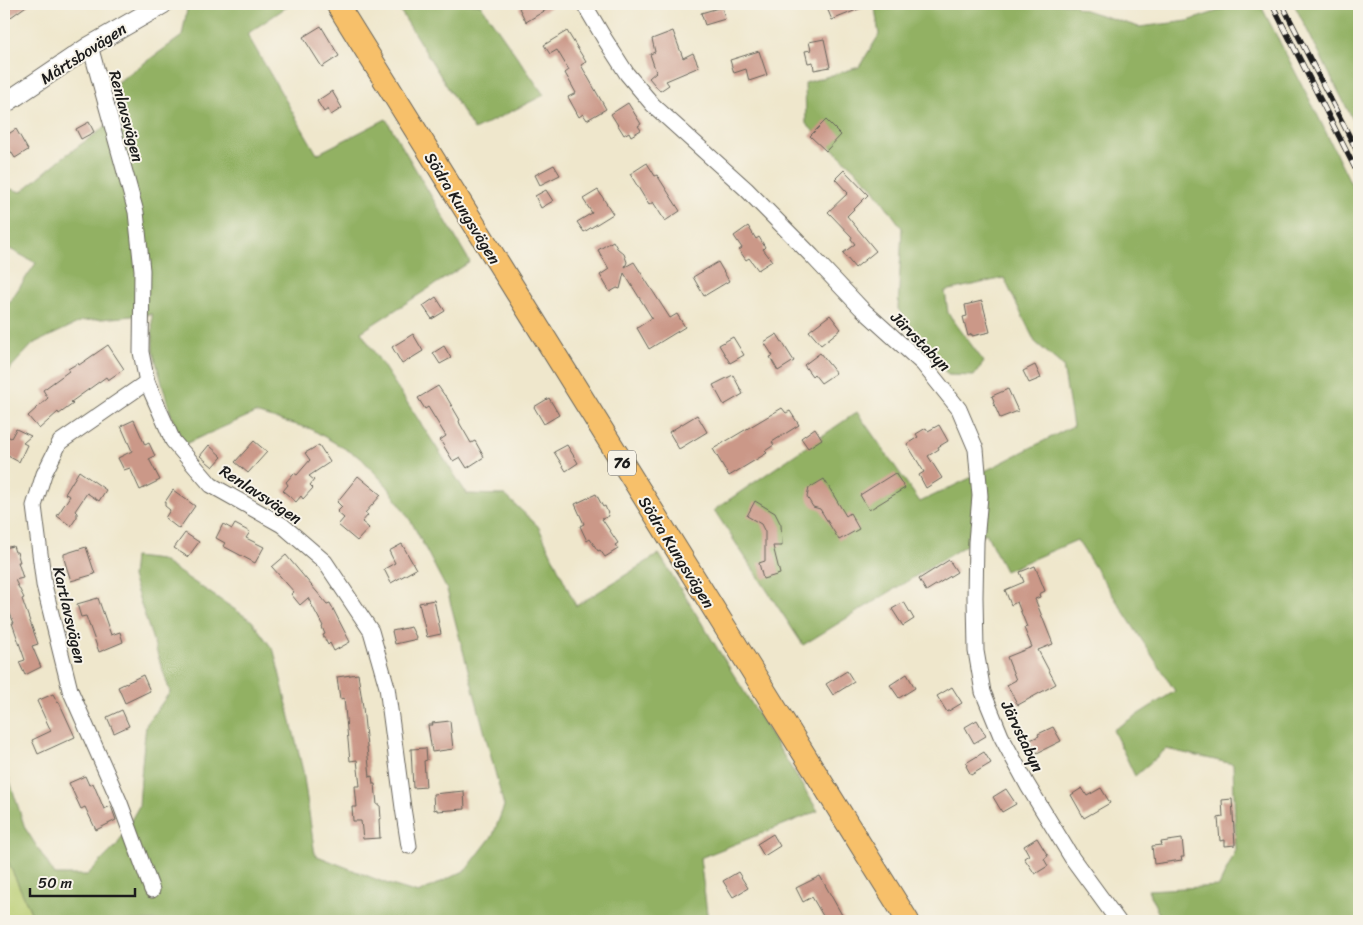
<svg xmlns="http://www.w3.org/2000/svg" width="1363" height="925" font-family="Sriracha,sans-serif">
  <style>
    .green { fill: #b9ce72; stroke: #6a7547 }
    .forest { fill: #92b164; stroke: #576640 }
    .building { fill: #cb9888 }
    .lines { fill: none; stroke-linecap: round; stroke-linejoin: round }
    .minor-casing { stroke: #66635a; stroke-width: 17 }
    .tertiary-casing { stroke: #66635a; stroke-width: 21 }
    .primary-casing { stroke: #66635a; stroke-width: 24 }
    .minor { stroke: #fff; stroke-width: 15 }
    .tertiary { stroke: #fff; stroke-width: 19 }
    .primary { stroke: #f7c06b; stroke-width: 22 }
    .rail-casing { stroke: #1c1c1c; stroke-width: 5.5 }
    .rail { stroke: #f7f3e8; stroke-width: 4; stroke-dasharray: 11; stroke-linecap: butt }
    .labels { text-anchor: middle; stroke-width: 4; stroke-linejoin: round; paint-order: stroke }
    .shield { fill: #f7f3e8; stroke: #5e5c59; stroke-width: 1 }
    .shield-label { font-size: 15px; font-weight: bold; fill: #1c1c1c }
    .street-label { font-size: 16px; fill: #1c1c1c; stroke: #f7f3e8 }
  </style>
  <rect width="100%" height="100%" fill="#f7f3e8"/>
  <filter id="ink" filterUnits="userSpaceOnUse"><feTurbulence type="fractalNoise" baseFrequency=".02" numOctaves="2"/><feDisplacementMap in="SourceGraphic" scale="10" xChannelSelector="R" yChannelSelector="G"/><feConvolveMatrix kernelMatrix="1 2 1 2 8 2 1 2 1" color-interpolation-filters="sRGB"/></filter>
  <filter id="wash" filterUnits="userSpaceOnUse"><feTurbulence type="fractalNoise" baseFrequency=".0096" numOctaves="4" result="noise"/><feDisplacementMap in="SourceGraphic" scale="20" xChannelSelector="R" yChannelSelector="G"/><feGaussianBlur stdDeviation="1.12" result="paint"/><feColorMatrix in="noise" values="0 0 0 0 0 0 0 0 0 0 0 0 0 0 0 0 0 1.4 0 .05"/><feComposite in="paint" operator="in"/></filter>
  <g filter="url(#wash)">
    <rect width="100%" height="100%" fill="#efe7cc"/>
    <polygon class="green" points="4,853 35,921 4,921"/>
    <g class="forest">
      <polygon points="188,4 291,4 247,34 317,154 386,119 470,262 361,332 467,494 505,495 538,526 576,606 659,554 818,811 700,858 708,921 35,921 4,853 4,763 25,828 55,875 87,875 117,845 139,806 142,764 146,725 170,692 132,577 134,557 161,560 252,621 274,651 303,771 315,855 388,884 418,893 466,870 493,835 504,806 447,590 412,523 388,487 361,458 311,429 255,413 185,444 173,422 153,351 152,314 82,321 33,344 4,375 4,307 6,307 36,263 6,247 4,245 4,187 21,192 62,158 116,119 115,84 182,36"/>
      <polygon points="396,4 480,4 544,95 474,130"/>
      <polygon points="868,4 1073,4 1078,8 1139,27 1188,21 1239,4 1260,4 1316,112 1359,200 1359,921 1162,921 1148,890 1219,886 1236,850 1233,764 1166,749 1135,776 1113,730 1175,691 1077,540 1005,571 986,533 803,645 714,510 857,412 920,502 991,468 1073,426 1063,366 1035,342 1004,278 945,291 948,313 984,362 974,376 948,375 898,309 902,228 870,184 806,124 805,83 859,67 879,35 875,8"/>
      <polygon points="1294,4 1359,4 1359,132"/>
    </g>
    <g id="blocks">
      <g class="building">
        <polygon points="4,4 29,4 4,22"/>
        <polygon points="526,4 556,4 526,22 519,8"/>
        <polygon points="838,4 871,4 832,20 827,8"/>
        <polygon points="722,7 725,19 705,25 701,13"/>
        <polygon points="321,26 339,56 322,67 303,37"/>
        <polygon points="567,31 586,62 581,65 606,109 587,120 583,114 579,117 568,97 576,93 565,73 569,70 557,50 550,54 544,45"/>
        <polygon points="673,31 683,58 693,53 699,67 666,81 669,85 660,91 649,78 656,72 650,54 655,52 652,39"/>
        <polygon points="824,39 830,67 814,70 813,62 808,63 805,51 811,50 809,42"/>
        <polygon points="759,51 767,75 749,81 746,69 734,73 730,60"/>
        <polygon points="332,91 342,108 331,115 328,109 324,112 317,101"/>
        <polygon points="628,103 641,124 638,126 641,130 631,136 629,132 624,135 611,114"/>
        <polygon points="826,120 841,135 826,151 810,136"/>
        <polygon points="89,122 94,132 81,139 76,129"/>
        <polygon points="16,129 28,150 15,158 4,141 4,137"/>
        <polygon points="647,163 655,176 657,175 680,211 665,221 653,202 649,205 630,174"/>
        <polygon points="554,165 560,175 540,185 535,175"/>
        <polygon points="844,170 868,195 847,216 876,251 855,268 843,253 855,244 851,239 852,237 828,212 848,193 835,179"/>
        <polygon points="546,190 553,201 541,208 535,196"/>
        <polygon points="598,190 613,214 584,232 577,222 592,213 583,199"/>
        <polygon points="748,226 756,239 759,237 765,247 763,249 772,261 758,270 749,258 746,260 739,250 742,248 734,236"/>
        <polygon points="613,241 617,248 624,254 627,262 625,267 634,262 670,318 677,314 685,327 649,349 637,328 652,318 624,273 620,289 617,288 610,292 600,275 609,269 598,250"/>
        <polygon points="718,262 729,281 704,296 693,277"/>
        <polygon points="436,297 445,311 432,319 423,306"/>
        <polygon points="982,301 990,332 972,336 972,334 968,336 963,317 967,316 965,305"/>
        <polygon points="830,315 841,329 821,345 809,331"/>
        <polygon points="413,334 423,351 402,364 392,347"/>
        <polygon points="777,334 794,361 778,371 770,357 773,356 764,342"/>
        <polygon points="733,337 744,355 730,363 719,345"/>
        <polygon points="108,345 124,369 108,380 106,377 71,402 73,404 59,414 58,412 39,429 28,416 48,398 43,390 69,371 68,369 78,363 79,365"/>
        <polygon points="444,346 451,358 440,364 433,353"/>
        <polygon points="820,353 836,373 821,383 814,374 812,376 804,365"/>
        <polygon points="1035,365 1041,378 1029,383 1023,371"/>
        <polygon points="733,375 743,394 724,405 713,385"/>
        <polygon points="438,386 445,396 446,396 460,420 459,421 460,424 471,443 475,441 484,457 467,468 460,457 453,461 440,440 446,436 428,407 425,409 418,398"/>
        <polygon points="1008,389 1018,411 1000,418 993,402 994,401 992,396"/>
        <polygon points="549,398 559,415 544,424 534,407"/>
        <polygon points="782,408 786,413 790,411 799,425 772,442 774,445 765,451 767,453 729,476 713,449"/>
        <polygon points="697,415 707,432 679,449 669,432"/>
        <polygon points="134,420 145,445 149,443 155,456 149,459 160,480 140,490 130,468 124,470 118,458 132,451 121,426"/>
        <polygon points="939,425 948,441 938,447 939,449 928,456 942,478 926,488 919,475 924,472 907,444 918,437 916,434 926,428 928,431"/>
        <polygon points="815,428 822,439 808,448 801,438"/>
        <polygon points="16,429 31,436 23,443 27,445 19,462 8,456 4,460 4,444 7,436 11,438"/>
        <polygon points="254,441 267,452 248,473 235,462"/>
        <polygon points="209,445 222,457 213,467 200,456"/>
        <polygon points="319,445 330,462 309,476 314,480 310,485 313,488 303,499 301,496 296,502 283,491 288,485 286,482 294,473 297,475 310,460 305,453"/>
        <polygon points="567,445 578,463 566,471 554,452"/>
        <polygon points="79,471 106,490 99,501 87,493 75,511 77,513 77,517 71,526 57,516 70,496 65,494"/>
        <polygon points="895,473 905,488 869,510 860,495"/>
        <polygon points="358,476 381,495 365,513 368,515 362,522 369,528 357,541 338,525 344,518 337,512 342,507 337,502"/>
        <polygon points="824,479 846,516 850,513 859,529 839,540 820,509 813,507 807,497 809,488"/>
        <polygon points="173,490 195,506 179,529 165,518 170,510 165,506 165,502"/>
        <polygon points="596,494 603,507 605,506 609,516 602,519 618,543 615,545 618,549 605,557 600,550 598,551 590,539 587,541 580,526 584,524 575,504"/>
        <polygon points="755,501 775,513 781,525 782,546 773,546 780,574 763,579 759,563 765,561 765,532 761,524 747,516"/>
        <polygon points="223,524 232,529 235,524 250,532 246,538 264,547 255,563 223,546 225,543 216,538"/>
        <polygon points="185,533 199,542 188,557 174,548"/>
        <polygon points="402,544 416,569 391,583 384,569 395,563 389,551"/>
        <polygon points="13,546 15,552 17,552 20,562 18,562 23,578 15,580 24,598 22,599 38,644 32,646 41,667 25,675 19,662 25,660 12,623 14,623 4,600 4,595 7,593 4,584 4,548"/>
        <polygon points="86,547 95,574 71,581 64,559 64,554"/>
        <polygon points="286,555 327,604 330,603 350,642 334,651 330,643 328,645 323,635 325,634 322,627 323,626 308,598 300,605 291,594 294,592 272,567"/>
        <polygon points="949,560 957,572 926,591 919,579"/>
        <polygon points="1035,566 1045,591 1039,594 1040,597 1035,599 1053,644 1038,650 1056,684 1018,705 1007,685 1016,680 1007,657 1032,647 1024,628 1027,627 1017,602 1011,605 1005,590 1024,582 1020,572"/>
        <polygon points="98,598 111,635 120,632 123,642 99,652 86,616 81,617 77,604"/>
        <polygon points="434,600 441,634 427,637 419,603"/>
        <polygon points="904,602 914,619 903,626 892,609"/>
        <polygon points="411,627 417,639 395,644 392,631"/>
        <polygon points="847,671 854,682 833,695 826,684"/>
        <polygon points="358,674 363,707 370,777 372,776 373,784 375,784 377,805 380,805 381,819 379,819 380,838 363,839 361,821 353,821 352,807 357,807 355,786 360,786 357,760 350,761 344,698 340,699 337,677"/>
        <polygon points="907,674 915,688 899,698 890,685"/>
        <polygon points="143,675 150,691 125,703 118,687"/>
        <polygon points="952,687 962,703 947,712 937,696"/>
        <polygon points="53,694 58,703 59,702 75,737 38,754 32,740 51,731 37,701"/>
        <polygon points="122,710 129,726 114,733 107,717"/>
        <polygon points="977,720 986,736 974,743 965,727"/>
        <polygon points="450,721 453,749 432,752 428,725 433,725 432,723"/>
        <polygon points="1053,727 1061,741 1037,753 1030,740 1039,736 1038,734"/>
        <polygon points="426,748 427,760 424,761 426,787 413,788 411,749"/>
        <polygon points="984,752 991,763 971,775 966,766 967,765 966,763"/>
        <polygon points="85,776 89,785 93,783 104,809 111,806 116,820 96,830 85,807 81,809 69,783"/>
        <polygon points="1082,788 1087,796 1101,788 1110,803 1084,818 1071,795"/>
        <polygon points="1006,789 1016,804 1002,812 993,797"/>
        <polygon points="464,791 465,809 437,811 437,809 434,810 433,794"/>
        <polygon points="1232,799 1235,845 1225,846 1225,840 1220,841 1218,818 1223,817 1222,800"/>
        <polygon points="773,834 780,846 764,856 757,844"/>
        <polygon points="1037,838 1048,856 1044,859 1048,866 1035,874 1024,858 1029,855 1024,846"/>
        <polygon points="1182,839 1184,857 1181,857 1182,860 1154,864 1152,846 1162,845 1161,842"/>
        <polygon points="738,872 748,888 733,897 723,881"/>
        <polygon points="820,876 842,915 841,915 844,921 826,921 812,897 803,902 796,888"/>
      </g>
    </g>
  </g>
  <g filter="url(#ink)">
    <use href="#blocks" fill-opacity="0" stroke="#66635a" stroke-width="1"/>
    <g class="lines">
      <defs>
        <g id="minor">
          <polyline points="584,4 604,38 627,74 653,105 746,189 812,256 861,308 923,364 959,409 976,449 980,496 976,542 975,597 976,651 983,692 1001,736 1028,786 1072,858 1118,921"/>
          <polyline points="90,46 136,212 142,270 141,352 147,382 173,441 211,485 282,525 325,562 371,631 387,687 403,808 409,846"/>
          <polyline points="147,382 60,442 44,474 34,506 44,585 70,690 120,803 152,890"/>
        </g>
        <polyline id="tertiary" points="4,104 90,46 163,4"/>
        <polyline id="primary" points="337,4 908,921"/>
      </defs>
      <use href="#minor" class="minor-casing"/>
      <use href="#tertiary" class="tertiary-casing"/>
      <use href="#primary" class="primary-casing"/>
      <use href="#minor" class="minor"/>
      <use href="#tertiary" class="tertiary"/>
      <use href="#primary" class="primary"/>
      <defs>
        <g id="rail">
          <polyline points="1272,4 1359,176"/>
          <polyline points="1282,4 1359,155"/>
        </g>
      </defs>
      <use href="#rail" class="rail-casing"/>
      <use href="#rail" class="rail"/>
    </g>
  </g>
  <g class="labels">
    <rect class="shield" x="608" y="450.5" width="28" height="25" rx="4"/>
    <g class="shield-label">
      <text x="622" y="468">76</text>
    </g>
    <g class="street-label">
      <text transform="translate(83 53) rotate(-33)" y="6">Mårtsbovägen</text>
      <text transform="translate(127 116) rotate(75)" y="6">Renlavsvägen</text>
      <text transform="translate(463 208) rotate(58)" y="6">Södra Kungsvägen</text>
      <text transform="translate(921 341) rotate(45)" y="6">Järvstabyn</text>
      <text transform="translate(261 494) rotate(33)" y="6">Renlavsvägen</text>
      <text transform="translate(677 552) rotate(58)" y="6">Södra Kungsvägen</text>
      <text transform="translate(70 615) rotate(77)" y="6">Kartlavsvägen</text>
      <text transform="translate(1023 736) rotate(64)" y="6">Järvstabyn</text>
    </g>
  </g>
  <rect width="1363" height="925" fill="none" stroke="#f7f3e8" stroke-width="20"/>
  <path d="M30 888v8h105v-8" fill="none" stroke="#1c1c1c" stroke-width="2.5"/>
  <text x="38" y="888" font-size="15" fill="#1c1c1c" stroke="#f7f3e8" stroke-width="4" paint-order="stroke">50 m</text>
</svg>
